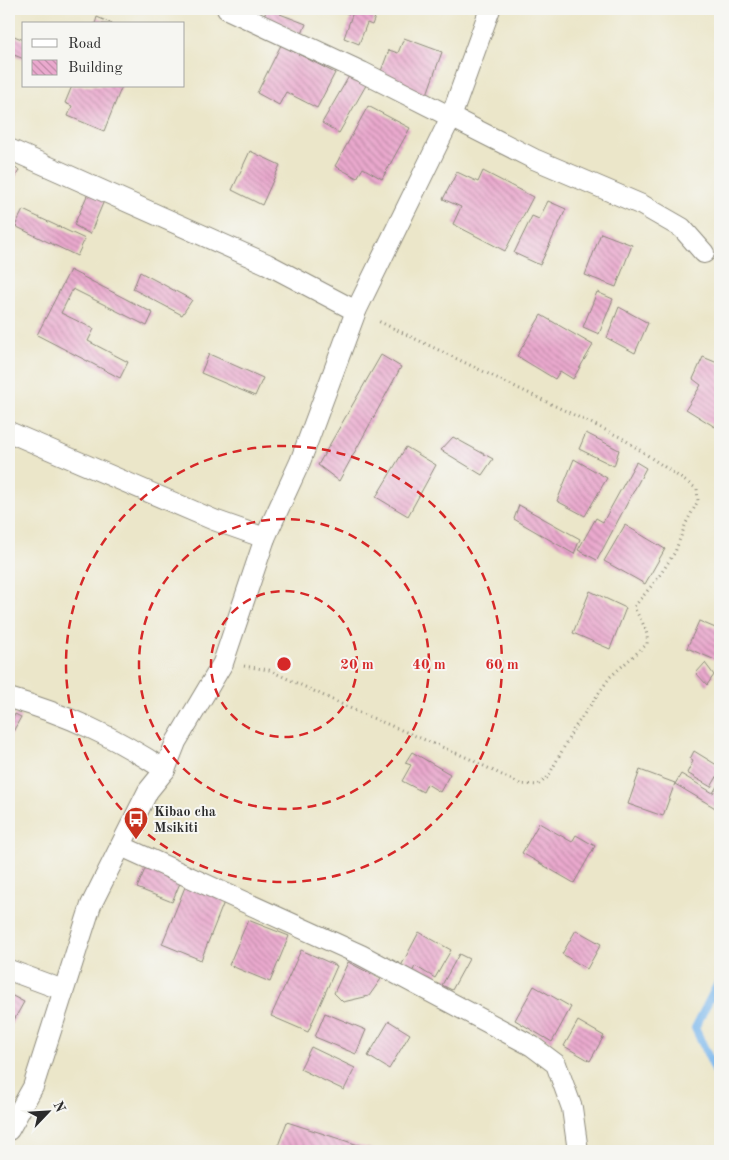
<svg xmlns="http://www.w3.org/2000/svg" width="729" height="1160" font-family="'Old Standard TT',serif">
  <style>
    .lines { fill: none; stroke-linecap: round; stroke-linejoin: round }
    .stream { stroke: #7ab7ed; stroke-width: 8 }
    .building { fill: url(#building-back-hatch) }
    .street-casing { stroke: #8b887a; stroke-width: 22 }
    .path { stroke: #8b887a; stroke-width: 3; stroke-dasharray: 1 4; stroke-linecap: butt }
    .street { stroke: #fff; stroke-width: 20 }
    .ring { fill: none; stroke: #d62828; stroke-width: 2.5; stroke-dasharray: 9 6 }
    .labels { text-anchor: middle; stroke-width: 4; stroke-linejoin: round; paint-order: stroke }
    .poi-label { font-size: 14px; font-weight: bold; fill: #2b2b2b; stroke: #f6f6f2; text-anchor: start }
    .centre { fill: #d62828; stroke: #f6f6f2; stroke-width: 2.5 }
    .ring-label { font-size: 15px; text-anchor: middle; font-weight: bold; fill: #d62828; stroke: #f6f6f2; stroke-width: 4; stroke-linejoin: round; paint-order: stroke }
  </style>
  <defs>
    <pattern id="building-back-hatch" width="6" height="6" patternUnits="userSpaceOnUse" patternTransform="scale(1.25)"><rect width="6" height="6" fill="#eaa9ce"/><path d="M-1 5l2 2M0 0l6 6M5-1l2 2" fill="none" stroke="#be8aa7"/></pattern>
  </defs>
  <rect width="100%" height="100%" fill="#f6f6f2"/>
  <filter id="ink" filterUnits="userSpaceOnUse"><feTurbulence type="fractalNoise" baseFrequency=".02" numOctaves="2"/><feDisplacementMap in="SourceGraphic" scale="10" xChannelSelector="R" yChannelSelector="G"/><feConvolveMatrix kernelMatrix="1 2 1 2 8 2 1 2 1" color-interpolation-filters="sRGB"/></filter>
  <filter id="wash" filterUnits="userSpaceOnUse"><feTurbulence type="fractalNoise" baseFrequency=".0096" numOctaves="4" result="noise"/><feDisplacementMap in="SourceGraphic" scale="20" xChannelSelector="R" yChannelSelector="G"/><feGaussianBlur stdDeviation="1.12" result="paint"/><feColorMatrix in="noise" values="0 0 0 0 0 0 0 0 0 0 0 0 0 0 0 0 0 1.4 0 .05"/><feComposite in="paint" operator="in"/></filter>
  <g filter="url(#wash)">
    <rect width="100%" height="100%" fill="#ebe6c9"/>
    <g class="lines">
      <polyline class="stream" points="720,979 695,1028 720,1081"/>
    </g>
    <g id="blocks">
      <g class="building">
        <polygon points="267,9 282,9 280,14 306,24 302,34 263,19"/>
        <polygon points="336,9 351,9 349,14"/>
        <polygon points="354,9 378,9 372,25 367,23 359,44 344,38"/>
        <polygon points="97,17 113,24 95,24"/>
        <polygon points="9,34 24,40 24,59 9,53"/>
        <polygon points="404,38 442,52 426,97 378,79 389,50 398,53"/>
        <polygon points="281,45 335,73 317,108 286,92 279,105 257,93"/>
        <polygon points="352,71 369,80 339,133 322,123"/>
        <polygon points="72,86 122,86 104,131 68,116 72,106 65,103"/>
        <polygon points="368,106 410,128 382,179 363,168 357,178 335,166"/>
        <polygon points="250,151 280,165 262,205 232,190"/>
        <polygon points="9,165 19,170 9,192"/>
        <polygon points="483,171 533,197 505,251 453,224 461,207 443,199 457,172 478,182"/>
        <polygon points="90,189 106,196 90,234 74,225"/>
        <polygon points="548,201 566,209 540,265 514,253 532,216 539,219"/>
        <polygon points="23,210 85,239 77,256 15,226"/>
        <polygon points="601,233 632,245 616,287 585,275"/>
        <polygon points="70,270 153,313 147,326 73,289 61,313 94,329 88,341 128,362 120,378 37,335"/>
        <polygon points="140,272 192,300 182,315 133,289"/>
        <polygon points="597,292 613,299 599,334 583,327"/>
        <polygon points="619,307 648,323 635,353 607,338"/>
        <polygon points="541,315 593,345 573,379 560,371 555,379 517,356"/>
        <polygon points="209,354 263,378 255,396 201,373"/>
        <polygon points="381,355 401,367 339,481 318,465"/>
        <polygon points="703,357 720,364 720,416 715,427 686,409 701,385 693,379"/>
        <polygon points="586,433 619,450 614,466 579,449"/>
        <polygon points="453,437 493,459 482,475 441,450"/>
        <polygon points="406,447 436,465 408,516 376,497"/>
        <polygon points="574,459 607,478 585,516 557,501"/>
        <polygon points="636,462 646,468 597,560 578,550 596,518 603,522"/>
        <polygon points="519,505 580,539 574,554 514,519"/>
        <polygon points="625,525 665,549 645,584 604,561"/>
        <polygon points="590,591 626,608 610,649 573,633"/>
        <polygon points="699,621 720,630 720,662 687,648"/>
        <polygon points="705,663 714,675 707,685 696,673"/>
        <polygon points="15,714 21,717 9,739 9,716 13,719"/>
        <polygon points="694,751 720,767 720,777 718,775 711,787 687,773 693,761 690,759"/>
        <polygon points="412,752 450,774 440,792 427,784 423,792 402,781 411,765 405,763"/>
        <polygon points="640,770 675,783 663,816 628,804"/>
        <polygon points="681,774 713,793 720,781 720,803 717,809 675,784"/>
        <polygon points="539,823 572,842 576,835 595,846 574,883 522,853"/>
        <polygon points="148,862 158,866 156,873 180,883 172,902 137,888"/>
        <polygon points="187,882 226,897 201,960 162,944"/>
        <polygon points="248,920 289,936 270,982 229,965"/>
        <polygon points="576,930 601,944 587,969 562,954"/>
        <polygon points="419,932 451,950 435,978 415,966 412,973 401,966"/>
        <polygon points="301,950 337,966 308,1032 271,1016"/>
        <polygon points="459,954 469,959 452,990 442,985"/>
        <polygon points="348,962 381,979 369,996 343,1002 334,993"/>
        <polygon points="534,986 571,1007 552,1042 515,1020"/>
        <polygon points="9,994 24,1002 9,1029"/>
        <polygon points="325,1013 366,1030 356,1054 315,1037"/>
        <polygon points="389,1021 410,1034 389,1069 368,1056"/>
        <polygon points="578,1021 604,1036 590,1061 564,1046"/>
        <polygon points="311,1047 355,1068 344,1090 300,1069"/>
        <polygon points="287,1122 377,1151 276,1151"/>
      </g>
    </g>
  </g>
  <g filter="url(#ink)">
    <use href="#blocks" fill-opacity="0" stroke="#8b887a" stroke-width="1"/>
    <g class="lines">
      <defs>
        <g id="street">
          <polyline points="227,9 362,72 534,159 642,205 682,228 704,253"/>
          <polyline points="9,149 267,264 356,311"/>
          <polyline points="9,432 214,520 265,538"/>
          <path d="M9,698C68,715 113,736 165,770"/>
          <polyline points="121,846 361,955 532,1046 556,1064 572,1108 578,1151"/>
          <polyline points="9,970 63,990"/>
          <polyline points="9,1130 33,1087 91,905 148,791 165,770 176,742 223,663 265,538 300,462 356,311 451,117 490,9"/>
        </g>
      </defs>
      <use href="#street" class="street-casing"/>
      <path class="path" d="M244,666L269,670L356,711L468,758L520,784L538,785L548,777L573,730L610,677L647,644C649,629 640,620 634,607L658,578L675,552L686,523L698,501L697,489L622,438L376,320"/>
      <use href="#street" class="street"/>
    </g>
  </g>
  <g class="ring">
    <circle cx="284" cy="664" r="73"/>
    <circle cx="284" cy="664" r="145"/>
    <circle cx="284" cy="664" r="218"/>
  </g>
  <defs>
    <symbol id="bus-pin" viewBox="-11 -11 22 30"><path d="M0 17L-7.5 6A9.5 9.5 0 1 1 7.5 6Z" fill="#c8321e" stroke="#f6f6f2"/><path d="M-5-6H5V4H4V6H2V4H-2V6H-4V4H-5ZM-3.5-4V0h7V-4ZM-3.5 1.2v1.5H-2V1.2ZM2 1.2v1.5H3.5V1.2Z" fill="#fff"/></symbol>
  </defs>
  <g fill-rule="evenodd">
    <use href="#bus-pin" x="122" y="805" width="28" height="38"/>
  </g>
  <g class="labels">
    <g class="poi-label">
      <text x="154" y="816">Kibao cha<tspan x="154" dy="16">Msikiti</tspan></text>
    </g>
  </g>
  <circle cx="284" cy="664" r="8" class="centre"/>
  <g class="ring-label">
    <text x="357" y="669">20 m</text>
    <text x="429" y="669">40 m</text>
    <text x="502" y="669">60 m</text>
  </g>
  <rect width="729" height="1160" fill="none" stroke="#f6f6f2" stroke-width="30"/>
  <rect x="22" y="22" width="162" height="65" fill="#f6f6f2" stroke="#a5a5a2"/>
  <rect x="32" y="39" width="25" height="8" fill="#ffffff" stroke="#a5a5a2"/>
  <text x="68" y="48" font-size="15" fill="#2b2b2b">Road</text>
  <rect x="32" y="60" width="25" height="15" fill="url(#building-back-hatch)" stroke="#a5a5a2"/>
  <text x="68" y="72" font-size="15" fill="#2b2b2b">Building</text>
  <g transform="translate(48 1112) rotate(65)" stroke="#f6f6f2" stroke-width="4" paint-order="stroke">
  <path d="M0-4L9 19L0 12L-9 19Z" fill="#2b2b2b"/>
  <text y="-8" font-size="14" font-weight="bold" text-anchor="middle" fill="#2b2b2b">N</text>
  </g>
</svg>
